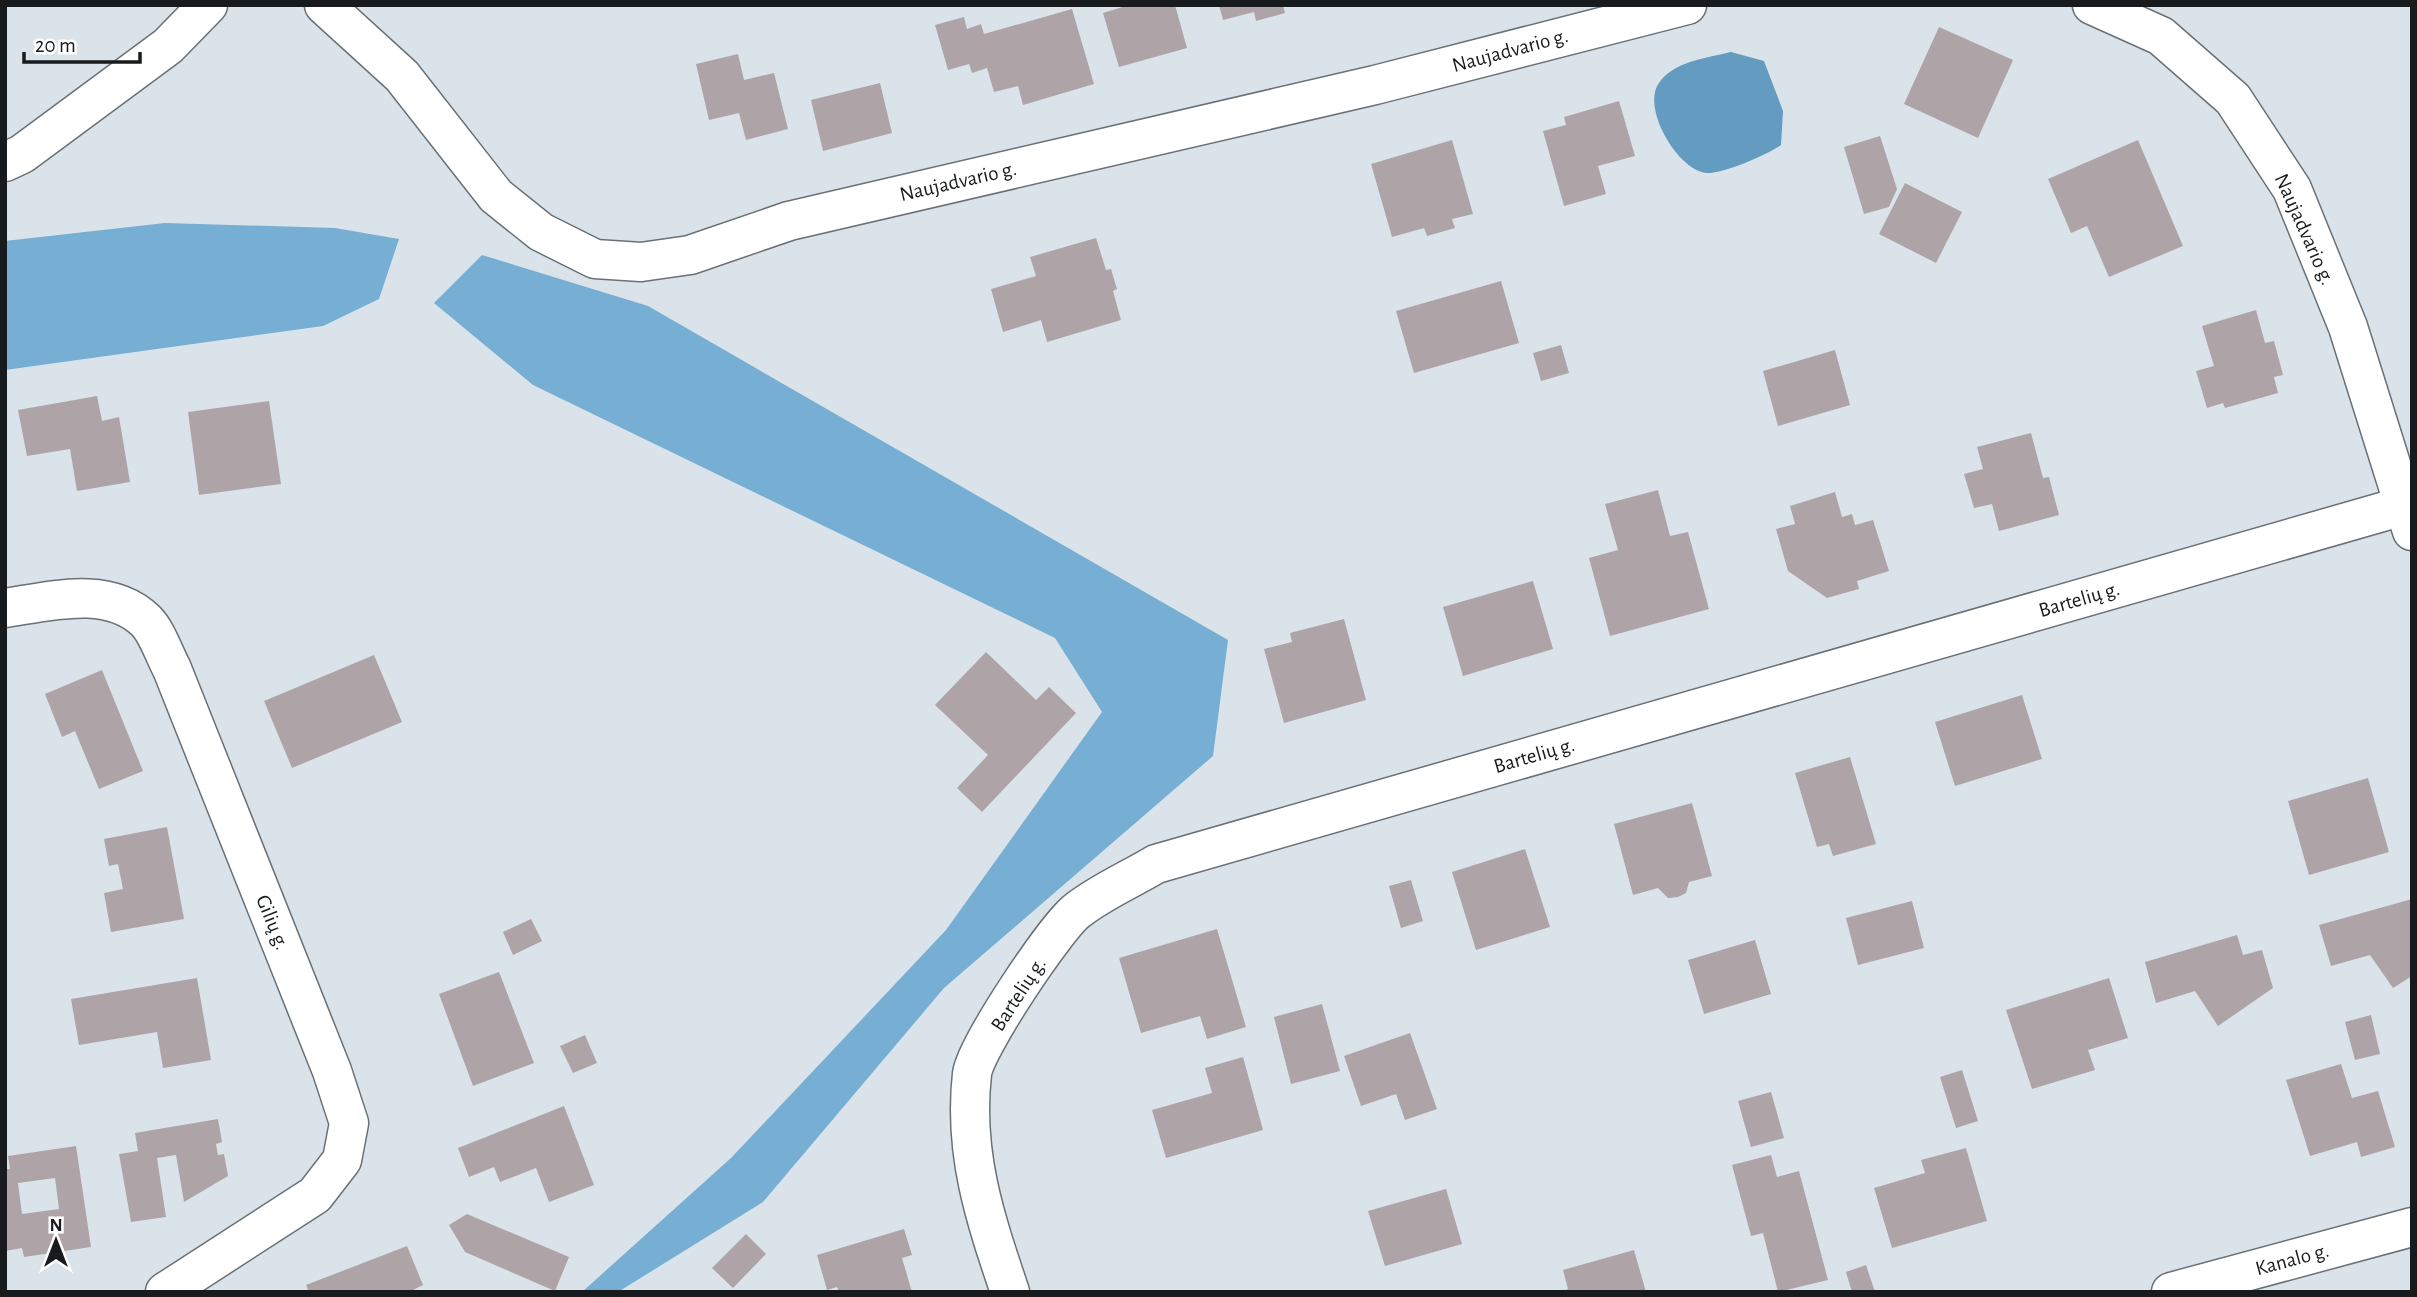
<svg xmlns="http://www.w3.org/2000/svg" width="2417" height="1297" font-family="'Alegreya Sans',sans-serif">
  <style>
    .forest { fill: #76aed4 }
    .water { fill: #649cc1 }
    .building { fill: #aea4a7; fill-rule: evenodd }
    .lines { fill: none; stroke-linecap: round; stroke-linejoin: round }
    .minor-casing { stroke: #697176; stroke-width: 41 }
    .minor { stroke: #fff; stroke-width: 38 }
    .labels { text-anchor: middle; stroke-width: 6; stroke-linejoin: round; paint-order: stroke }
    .street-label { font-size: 21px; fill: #181b1d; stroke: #fff }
  </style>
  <rect width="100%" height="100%" fill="#dae3e9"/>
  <g class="forest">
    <polygon points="165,223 335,228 399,239 379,299 323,326 5,370 5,241"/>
    <polygon points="482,255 648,306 1228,640 1213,756 944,988 763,1202 618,1292 582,1292 731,1158 946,930 1102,712 1055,638 533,385 434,303"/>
  </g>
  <path class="water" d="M1731,52L1764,61L1783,111L1781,145C1766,155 1723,174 1706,173C1677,170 1641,107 1659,83C1674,61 1707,58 1731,52Z"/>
  <g class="building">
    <polygon points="1129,5 1175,5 1187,48 1119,67 1103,13"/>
    <polygon points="1219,5 1283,5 1285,13 1256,21 1254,12 1223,20"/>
    <polygon points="1072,9 1094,84 1023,105 1018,86 994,92 987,68 972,73 969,64 948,70 935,25 964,17 967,29 981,24 984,34"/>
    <polygon points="1939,27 2013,60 1978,138 1904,104"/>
    <polygon points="738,54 744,80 774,73 788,129 746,140 739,113 709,120 696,64"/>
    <polygon points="880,83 892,133 823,151 811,100"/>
    <polygon points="1619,101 1635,156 1598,166 1606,194 1564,206 1543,131 1566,125 1564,117"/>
    <polygon points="1880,136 1897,189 1889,207 1864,214 1844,147"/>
    <polygon points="1452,140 1473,214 1452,219 1455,228 1427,236 1424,228 1392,237 1371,164"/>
    <polygon points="2138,140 2183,246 2109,277 2087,226 2071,233 2048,179"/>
    <polygon points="1905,183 1962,212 1936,263 1879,234"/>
    <polygon points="1096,238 1106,270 1111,269 1117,289 1113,291 1121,320 1047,342 1041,320 1003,332 991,289 1036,276 1030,257"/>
    <polygon points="1501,281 1519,343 1414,373 1396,311"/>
    <polygon points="2256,310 2265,343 2274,341 2283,375 2274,377 2278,393 2225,408 2223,403 2207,408 2196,371 2214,366 2202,326"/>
    <polygon points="1561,345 1569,373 1541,381 1533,353"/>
    <polygon points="1835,350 1850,405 1778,426 1763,371"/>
    <polygon points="97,396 102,421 119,417 130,482 77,491 70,449 27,456 18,410"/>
    <polygon points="269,401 281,484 199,495 188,412"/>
    <polygon points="2031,433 2043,478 2049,477 2059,515 1999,531 1992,504 1974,508 1964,474 1983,469 1977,447"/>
    <polygon points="1658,490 1670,536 1688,532 1709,609 1610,636 1589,558 1618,550 1605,504"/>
    <polygon points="1835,492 1842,517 1852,514 1855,525 1873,520 1889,571 1857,581 1859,589 1827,598 1788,571 1776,529 1795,524 1790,506"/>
    <polygon points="1533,581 1553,649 1463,676 1443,607"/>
    <polygon points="1344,619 1366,700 1284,723 1264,649 1292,642 1290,633"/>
    <polygon points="986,652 1036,700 1049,687 1076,713 982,812 957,788 988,755 935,705"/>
    <polygon points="374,655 402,722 292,768 264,701"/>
    <polygon points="102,670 143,771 99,789 75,731 62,737 45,694"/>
    <polygon points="2022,695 2042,759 1955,786 1935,722"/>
    <polygon points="1850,757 1876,844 1833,856 1829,844 1817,847 1795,773"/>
    <polygon points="2368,778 2389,852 2309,875 2288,801"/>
    <polygon points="1692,803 1712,876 1689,882 1686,893 1678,897 1668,898 1658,888 1633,895 1614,824"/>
    <polygon points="167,827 184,919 111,932 104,893 123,889 118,864 109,866 104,839"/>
    <polygon points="1525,849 1550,927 1476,950 1452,872"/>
    <polygon points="1411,880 1423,921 1401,928 1389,886"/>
    <polygon points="2412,899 2412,976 2393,988 2370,955 2331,966 2319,925"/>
    <polygon points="1912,901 1924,948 1858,965 1846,918"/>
    <polygon points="531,919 542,941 513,955 503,932"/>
    <polygon points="1217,929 1246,1027 1207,1039 1200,1016 1141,1033 1119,958"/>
    <polygon points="2237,935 2243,955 2262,950 2273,988 2218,1026 2195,991 2156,1003 2145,962"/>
    <polygon points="1755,940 1771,994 1704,1014 1688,960"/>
    <polygon points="499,972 534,1063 473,1086 439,994"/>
    <polygon points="197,978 211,1060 163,1068 157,1032 79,1045 71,999"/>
    <polygon points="2109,978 2128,1038 2088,1050 2095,1070 2032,1089 2006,1010"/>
    <polygon points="1322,1004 1340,1071 1291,1084 1274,1017"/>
    <polygon points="2371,1015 2380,1054 2355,1060 2345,1022"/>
    <polygon points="1410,1033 1437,1109 1405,1120 1396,1094 1361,1106 1344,1056"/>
    <polygon points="585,1035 597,1063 573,1073 560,1046"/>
    <polygon points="1243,1057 1263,1130 1166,1158 1152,1110 1212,1093 1205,1068"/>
    <polygon points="2341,1064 2352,1098 2378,1091 2395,1147 2361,1157 2357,1142 2310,1156 2286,1080"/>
    <polygon points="1962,1070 1978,1121 1956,1128 1940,1077"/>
    <polygon points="1771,1092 1784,1138 1751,1147 1738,1101"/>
    <polygon points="564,1106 594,1185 549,1202 536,1168 500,1182 494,1167 469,1177 458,1148"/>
    <polygon points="218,1119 222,1142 216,1144 218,1155 224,1154 228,1176 184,1202 176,1155 157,1158 166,1217 131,1222 119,1154 138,1151 135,1133"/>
    <path d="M76,1146L91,1247L24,1257L22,1248L5,1251V1169H10L8,1156ZM55,1178L59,1209L22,1214L18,1183Z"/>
    <polygon points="1966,1148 1987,1221 1892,1248 1874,1188 1925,1173 1921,1160"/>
    <polygon points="1771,1155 1777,1177 1799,1171 1828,1280 1778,1292 1763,1233 1751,1236 1732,1165"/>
    <polygon points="1446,1189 1462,1244 1385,1266 1368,1211"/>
    <polygon points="467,1214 569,1257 555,1291 465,1252 449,1225"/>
    <polygon points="904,1229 912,1255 902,1258 912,1292 839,1292 837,1287 827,1290 817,1255"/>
    <polygon points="746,1234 766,1254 733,1288 712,1268"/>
    <polygon points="407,1246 423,1285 409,1292 309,1292 306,1285"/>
    <polygon points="1634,1250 1646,1292 1562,1292 1568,1289 1563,1270"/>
    <polygon points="1866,1265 1875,1292 1852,1292 1846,1272"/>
  </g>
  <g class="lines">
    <defs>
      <g id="minor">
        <polyline points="324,5 402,76 496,196 541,232 595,259 641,262 690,255 789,221 1375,85 1687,5"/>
        <polyline points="2092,5 2161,36 2233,99 2292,189 2348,327 2412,531"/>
        <polyline points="5,162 22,154 168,46 208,5"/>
        <path d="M5,608C51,601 109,585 146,621C157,632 164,654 172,669L332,1071L349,1123L342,1160L315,1195L165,1292"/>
        <path d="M1010,1292C985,1218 963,1153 972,1074C975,1048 1056,926 1078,910C1101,892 1131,879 1156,864L2403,506"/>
        <polyline points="2171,1292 2412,1227"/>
      </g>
    </defs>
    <use href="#minor" class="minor-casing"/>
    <use href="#minor" class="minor"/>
  </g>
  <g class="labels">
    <g class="street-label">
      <text transform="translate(1510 50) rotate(-15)" y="7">Naujadvario g.</text>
      <text transform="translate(958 181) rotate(-13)" y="7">Naujadvario g.</text>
      <text transform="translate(2305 229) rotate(66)" y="7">Naujadvario g.</text>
      <text transform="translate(2079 599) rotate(-16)" y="7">Bartelių g.</text>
      <text transform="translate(1534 755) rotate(-16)" y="7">Bartelių g.</text>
      <text transform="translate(273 922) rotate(68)" y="7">Gilių g.</text>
      <text transform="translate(1018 994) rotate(-57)" y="7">Bartelių g.</text>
      <text transform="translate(2292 1259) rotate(-15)" y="7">Kanalo g.</text>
    </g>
  </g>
  <rect width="2417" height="1297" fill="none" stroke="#181b1d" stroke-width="14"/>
  <g transform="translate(56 1241)" stroke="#ffffff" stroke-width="5" paint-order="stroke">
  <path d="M0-5L12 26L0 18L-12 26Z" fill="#181b1d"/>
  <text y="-10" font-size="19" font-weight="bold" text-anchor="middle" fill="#181b1d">N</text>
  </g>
  <path d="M24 52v10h116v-10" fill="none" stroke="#181b1d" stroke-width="3.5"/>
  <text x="35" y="52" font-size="21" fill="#181b1d" stroke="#ffffff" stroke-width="5" paint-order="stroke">20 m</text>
</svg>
